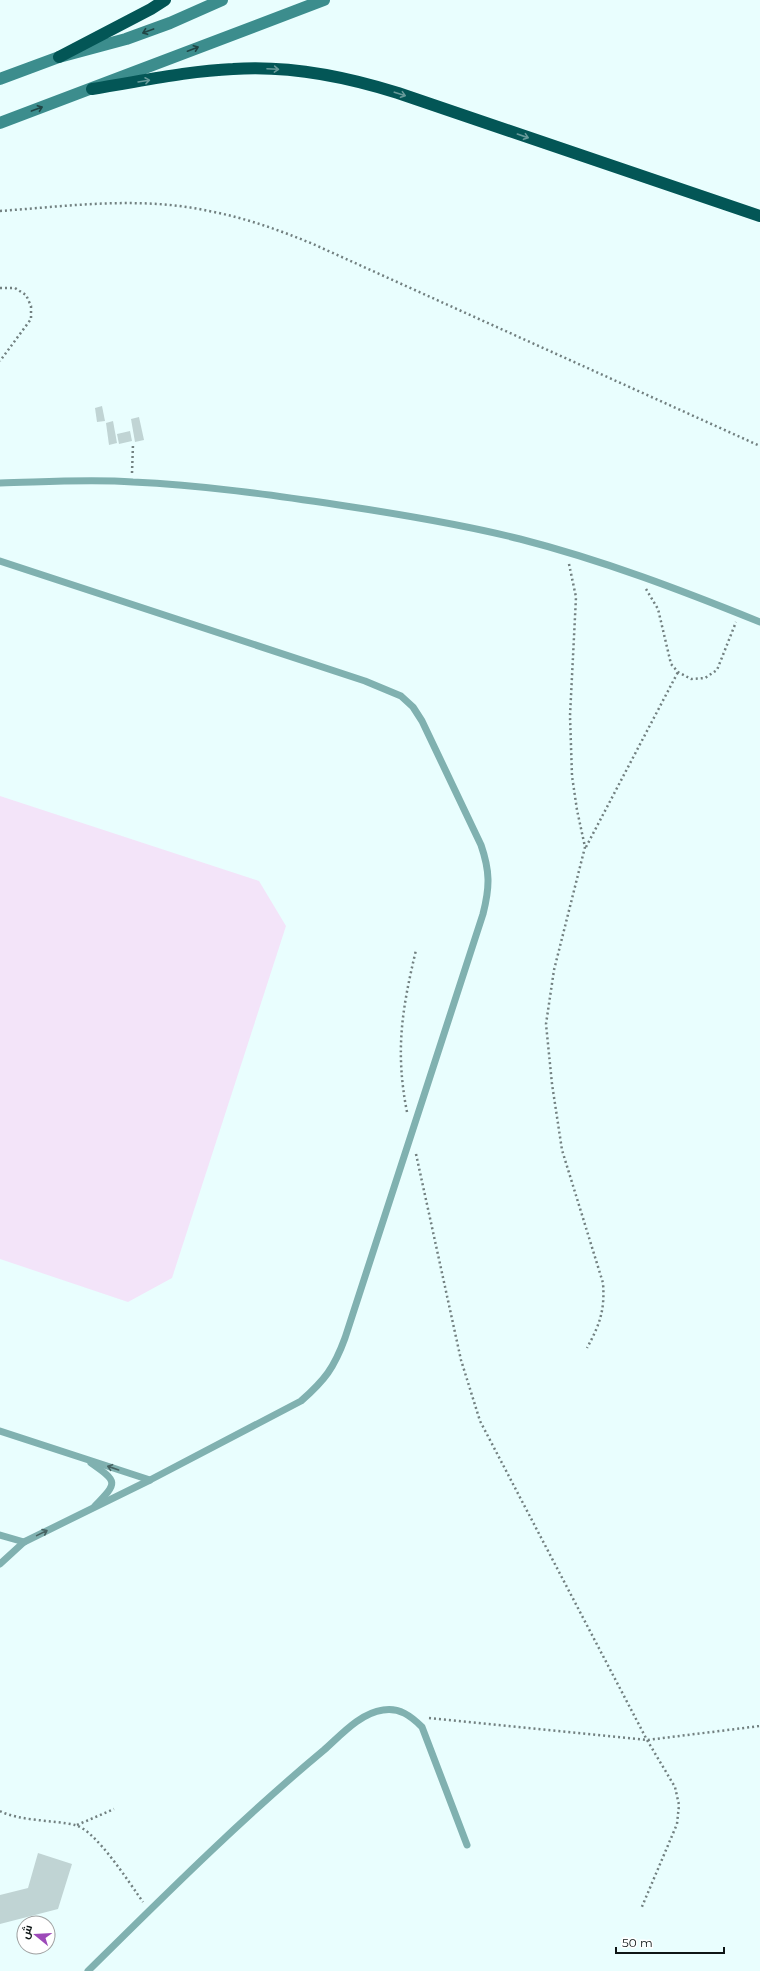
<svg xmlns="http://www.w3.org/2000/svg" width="760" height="1971" font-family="Montserrat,Cairo,sans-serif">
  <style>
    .green { fill: #f3e4f9 }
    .building { fill: #c0d4d4 }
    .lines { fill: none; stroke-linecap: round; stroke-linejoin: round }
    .path { stroke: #728080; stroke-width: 2.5; stroke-dasharray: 2 3; stroke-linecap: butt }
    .service { stroke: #80b1b0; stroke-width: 7 }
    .secondary { stroke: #3c8d8d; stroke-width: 12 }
    .motorway { stroke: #035656; stroke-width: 12 }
    .oneway { stroke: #204545 }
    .oneway2 { stroke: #689a9a }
    .oneway3 { stroke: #476362 }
  </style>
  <rect width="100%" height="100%" fill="#e9fefe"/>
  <polygon class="green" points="0,796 259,881 286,926 172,1278 128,1302 0,1259"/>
  <g class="building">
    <polygon points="102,406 105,421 97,422 95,408"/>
    <polygon points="139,417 144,440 135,442 131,419"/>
    <polygon points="113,421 117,443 109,445 106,423"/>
    <polygon points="130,431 132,441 119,444 117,434"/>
    <polygon points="38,1853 72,1864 58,1909 0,1924 0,1895 28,1888"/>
  </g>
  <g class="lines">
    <g class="path">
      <path d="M0,211C69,206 141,196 209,211C246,218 279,230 313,244L760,446"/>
      <polyline points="0,288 15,288 26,295 31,306 31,319 0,361"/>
      <polyline points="132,473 133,444"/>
      <path d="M569,564L576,597L570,716L572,776L577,810L585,847L554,970L546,1024L552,1084L562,1150L603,1283C605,1310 600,1324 587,1348"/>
      <polyline points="646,589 658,609 671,664 678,672 691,679 705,678 717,670 736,622"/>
      <polyline points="586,847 678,672"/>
      <path d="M407,1112C395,1051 402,1009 416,950"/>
      <polyline points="416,1154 461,1360 480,1421 647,1740 675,1787 679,1805 677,1824 641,1909"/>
      <polyline points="429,1718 647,1740 760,1726"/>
      <path d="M0,1811C19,1821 53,1820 75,1825C96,1830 130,1884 143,1902"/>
      <polyline points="77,1825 114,1809"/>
    </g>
    <g class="service">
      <path d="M0,483C44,482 89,479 133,482C202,485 271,495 339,505C399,514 461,524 520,539C602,560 681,590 760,622"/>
      <path d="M0,561L365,681L401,696L413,707L422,721L481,845C490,871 490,887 483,914L345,1338C334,1368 325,1380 301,1401L150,1480L24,1542L0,1564"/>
      <polyline points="0,1431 150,1480"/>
      <path d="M91,1463C118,1482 118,1482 95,1506"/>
      <polyline points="0,1535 24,1542"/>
      <path d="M88,1971C164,1896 241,1819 324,1750C340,1736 360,1713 383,1710C399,1707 411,1716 422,1727L467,1845"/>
    </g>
    <g class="secondary">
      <polyline points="0,79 59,57 126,39 170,23 222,0"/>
      <polyline points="0,123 324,0"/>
    </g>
    <g class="motorway">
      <polyline points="59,57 151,9 165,0"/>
      <path d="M92,89C138,82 186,71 233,69C289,65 344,76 398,93L760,216"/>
    </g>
  </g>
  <defs><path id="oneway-shaft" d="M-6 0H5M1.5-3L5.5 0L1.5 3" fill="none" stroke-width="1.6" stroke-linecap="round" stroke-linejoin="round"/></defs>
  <g class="oneway">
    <use href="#oneway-shaft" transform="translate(148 31) rotate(160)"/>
    <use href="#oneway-shaft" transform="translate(193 49) rotate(-21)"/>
    <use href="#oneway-shaft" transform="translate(37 109) rotate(-20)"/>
  </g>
  <g class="oneway2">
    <use href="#oneway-shaft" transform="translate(273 69) rotate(3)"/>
    <use href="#oneway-shaft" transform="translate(144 81) rotate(-9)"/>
    <use href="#oneway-shaft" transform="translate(400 94) rotate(18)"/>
    <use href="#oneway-shaft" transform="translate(523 136) rotate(19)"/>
  </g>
  <g class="oneway3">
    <use href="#oneway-shaft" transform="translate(113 1468) rotate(-161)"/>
    <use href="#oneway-shaft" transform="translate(42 1533) rotate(-26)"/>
  </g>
  <g transform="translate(36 1935) rotate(288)"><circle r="19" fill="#ffffff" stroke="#9fa1a1"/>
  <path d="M0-3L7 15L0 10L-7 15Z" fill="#9d4ab9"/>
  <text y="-6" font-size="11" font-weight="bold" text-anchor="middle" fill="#0e1515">ش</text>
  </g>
  <path d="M616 1947v6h108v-6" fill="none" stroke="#0e1515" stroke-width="2"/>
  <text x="622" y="1947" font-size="12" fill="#0e1515" stroke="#ffffff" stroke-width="3" paint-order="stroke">50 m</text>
</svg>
